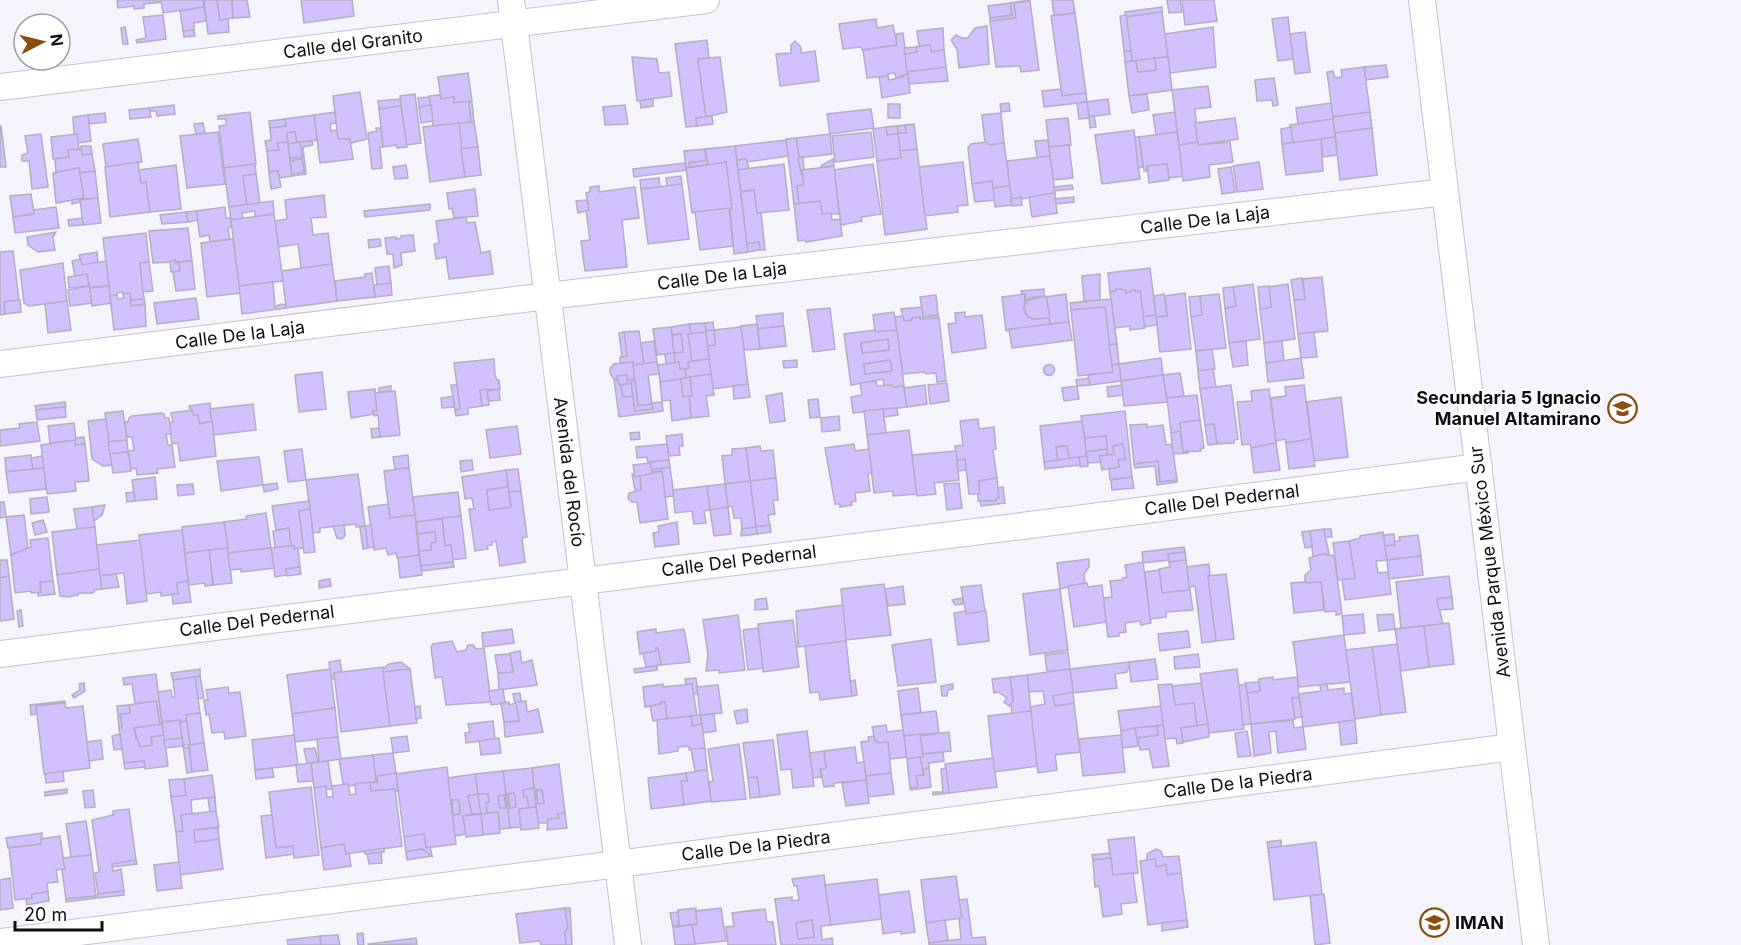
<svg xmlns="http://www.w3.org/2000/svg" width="1741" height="945" font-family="Inter,sans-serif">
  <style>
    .building { fill: #d2c0fe; stroke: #b2adc1; stroke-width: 1.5; fill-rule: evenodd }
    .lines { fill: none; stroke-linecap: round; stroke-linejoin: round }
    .minor-casing { stroke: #c5c0d5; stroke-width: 28 }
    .minor { stroke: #fff; stroke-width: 26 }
    .labels { text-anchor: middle; stroke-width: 4.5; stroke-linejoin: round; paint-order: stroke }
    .street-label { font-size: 18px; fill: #0f0d14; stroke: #fff }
    .poi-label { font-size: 18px; font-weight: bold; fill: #0f0d14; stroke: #fff; text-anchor: end }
  </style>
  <rect width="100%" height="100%" fill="#f5f3fc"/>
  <g class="building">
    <polygon points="117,0 161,0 162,2 144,4 144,8 134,9 134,6 118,8"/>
    <polygon points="161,0 203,0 204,7 163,13"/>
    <polygon points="204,0 217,0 220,20 228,19 229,32 208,34"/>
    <polygon points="217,0 232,0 233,18 220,20"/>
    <polygon points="232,0 247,0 250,17 233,18"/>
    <polygon points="301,0 352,0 354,16 304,23"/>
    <polygon points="1030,0 1014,3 1016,18 990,21 990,18 1012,15 1010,3"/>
    <polygon points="1052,0 1073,0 1075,13 1054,16"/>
    <polygon points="1167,0 1180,0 1182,12 1169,13"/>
    <polygon points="1182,0 1214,0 1217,21 1185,25"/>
    <polygon points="1030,1 1039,70 1021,72 1020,66 996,67 990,21 1016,18 1014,3"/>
    <polygon points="1010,3 1012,15 990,18 988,6"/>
    <polygon points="204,7 206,21 194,23 194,30 183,31 180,11"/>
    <polygon points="1162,7 1162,12 1126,17 1125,12"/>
    <polygon points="1162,12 1168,57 1132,61 1126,17"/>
    <polygon points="1075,13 1086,93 1062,96 1051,16"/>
    <polygon points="163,15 166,39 137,43 136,40 146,38 143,17"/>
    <polygon points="1126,15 1131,51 1127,52 1124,51 1120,16"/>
    <polygon points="1288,17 1293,59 1278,61 1272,19"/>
    <polygon points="876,19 877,28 893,25 897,45 862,50 861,47 843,49 839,24"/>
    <polygon points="987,26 989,64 959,68 957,49 951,40 956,35 962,38 968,38 975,28"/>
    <polygon points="125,27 128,44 123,44 121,28"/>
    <polygon points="1213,27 1216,67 1170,73 1165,34"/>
    <polygon points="943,28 944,50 931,52 930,45 919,46 917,31"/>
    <polygon points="194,30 195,36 184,37 183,31"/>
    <polygon points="1305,32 1310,72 1295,74 1290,34"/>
    <polygon points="903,33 908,74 896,78 895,73 888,74 888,76 867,78 863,50 897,45 896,34"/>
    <polygon points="24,36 24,57 21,57 19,37"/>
    <polygon points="707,40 709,58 698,59 706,117 696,118 697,126 686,127 675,44"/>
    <polygon points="795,41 801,47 801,53 815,51 819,81 780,86 776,54 791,53 791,45"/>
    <polygon points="930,45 931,52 944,50 946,67 907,72 905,54 917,52 916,47"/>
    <polygon points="916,47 917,52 905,54 904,48"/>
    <polygon points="1124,51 1131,51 1132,61 1125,62"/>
    <polygon points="632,57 657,59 659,73 669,72 672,96 637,101"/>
    <polygon points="720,57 727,112 706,117 698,59"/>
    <polygon points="1168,57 1172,90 1129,96 1125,62 1136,61 1138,72 1156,70 1155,58"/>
    <polygon points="1155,58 1156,70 1138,72 1136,61"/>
    <polygon points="1386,65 1388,77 1366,80 1364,67"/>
    <polygon points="946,67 948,81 909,84 907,72"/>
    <polygon points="1364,67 1370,112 1333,117 1327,72 1333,71 1335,78 1342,77 1341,70"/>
    <polygon points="468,73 472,101 454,103 454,97 441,99 438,77"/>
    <polygon points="908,74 910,93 882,98 879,77 888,76 889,80 903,77 903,75"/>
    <polygon points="1274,78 1278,105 1273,106 1272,100 1257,101 1255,80"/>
    <polygon points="1208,86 1211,107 1195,109 1198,142 1179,145 1172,90"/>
    <polygon points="1061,89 1062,96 1086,93 1087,102 1044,107 1042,91"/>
    <polygon points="360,92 367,139 351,143 350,139 338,139 333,96"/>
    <polygon points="415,94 421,143 406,145 400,96"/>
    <polygon points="1147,94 1149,110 1132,113 1129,96"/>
    <polygon points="440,95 441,99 454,97 454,103 469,101 471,122 433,126 429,96"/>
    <polygon points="429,97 431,105 419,107 418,98"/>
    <polygon points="400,99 401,106 379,109 378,101"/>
    <polygon points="653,99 653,106 641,108 640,101"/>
    <polygon points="1108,99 1110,114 1089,117 1087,102"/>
    <polygon points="1087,102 1089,118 1079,119 1077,103"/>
    <polygon points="469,103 472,103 474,122 471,122"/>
    <polygon points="1009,103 1010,111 1001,112 1000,104"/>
    <polygon points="1331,103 1333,119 1298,124 1296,108"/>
    <rect x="888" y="104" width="12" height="14"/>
    <polygon points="174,105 175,114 157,116 156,111 150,111 149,108"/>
    <polygon points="431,105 433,121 421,123 419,107"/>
    <polygon points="625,105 628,124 605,125 603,107"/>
    <polygon points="401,106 407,147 397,148 396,145 383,147 379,109"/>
    <polygon points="149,108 151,117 130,119 129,110"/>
    <polygon points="871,109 874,128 830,134 827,114"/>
    <polygon points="250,112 256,164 224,168 219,126 226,125 226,119 218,119 218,116"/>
    <polygon points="335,112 336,123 330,124 331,131 337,130 338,139 350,139 353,159 320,163 314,115"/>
    <polygon points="1175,112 1177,132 1156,135 1153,115"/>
    <polygon points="1370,112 1372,128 1335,133 1333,117"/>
    <polygon points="105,113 106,122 89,124 88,115"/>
    <polygon points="1001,113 1004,143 990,145 985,143 982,115"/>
    <polygon points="88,115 91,141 78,143 77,134 74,134 73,117"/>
    <polygon points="314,115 317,140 297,143 295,132 287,133 288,142 277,143 279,150 267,151 265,141 271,140 270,128 286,126 285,119"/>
    <polygon points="712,116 713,124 697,126 696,118"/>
    <polygon points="1094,116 1096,127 1090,128 1089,117"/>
    <polygon points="1068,118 1071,145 1049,147 1046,120"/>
    <polygon points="1235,118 1238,139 1198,145 1195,123"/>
    <polygon points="285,119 286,126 270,128 269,121"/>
    <polygon points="1333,119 1335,137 1293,143 1290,125"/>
    <polygon points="474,122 478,147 461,149 459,123"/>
    <polygon points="203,123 205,133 196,134 194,124"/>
    <polygon points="459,123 465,177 430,182 423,127"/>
    <polygon points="914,124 917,149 900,151 898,133 906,133 905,125"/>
    <polygon points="905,125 906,133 898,133 897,126"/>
    <polygon points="0,126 1,126 6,167 0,167"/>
    <polygon points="897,126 898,134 887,135 886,127"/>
    <polygon points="886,127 887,135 898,134 901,158 877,161 873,129"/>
    <polygon points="1291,127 1293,143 1282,144 1281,129"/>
    <polygon points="376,128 381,128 383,147 380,147 382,168 372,169 368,133 377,131"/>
    <polygon points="1372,128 1377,175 1340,180 1335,133"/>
    <polygon points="1134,130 1140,179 1102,184 1095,135"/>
    <polygon points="218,132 225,184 187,188 180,136"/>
    <polygon points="295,132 297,143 288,144 287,133"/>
    <polygon points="871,132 874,157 835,162 832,136"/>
    <polygon points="1177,132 1183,176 1169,178 1167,164 1147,166 1147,171 1144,171 1139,137"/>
    <polygon points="41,134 48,187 32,189 29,161 22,161 22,155 28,153 25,136"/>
    <polygon points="77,134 79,149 68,150 69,157 53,159 51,137"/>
    <polygon points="830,134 832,154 798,158 796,138"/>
    <polygon points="1135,137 1139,137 1143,167 1138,168"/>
    <polygon points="1335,137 1337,155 1323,157 1321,139"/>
    <polygon points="796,138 804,185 797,186 799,204 794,204 786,139"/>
    <polygon points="138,139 142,162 106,167 103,144"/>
    <polygon points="1321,139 1323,171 1286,175 1282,144"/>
    <polygon points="786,140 788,156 747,162 746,159 737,160 735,146"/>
    <polygon points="1048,140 1050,156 1037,158 1035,141"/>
    <polygon points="312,141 313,145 303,147 306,174 292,176 292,174 304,172 302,159 290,161 290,158 302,157 300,142"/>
    <polygon points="288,142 292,176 279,178 278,171 269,172 267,151 279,150 277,143"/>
    <polygon points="300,142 302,157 290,158 288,144"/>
    <polygon points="986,142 990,145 1004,143 1010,186 993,188 992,181 972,184 968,148 971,144"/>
    <polygon points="1198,142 1198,145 1230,142 1233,162 1209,165 1210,177 1183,181 1179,145"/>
    <polygon points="1069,145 1073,178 1053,180 1049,147"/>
    <polygon points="81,146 91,146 92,154 82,155"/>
    <polygon points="735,146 748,252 734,254 726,162 708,165 705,149"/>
    <polygon points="478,147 481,175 465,177 461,149"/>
    <polygon points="81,149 82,155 92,154 95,171 80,173 79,168 56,172 55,159 69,157 68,150"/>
    <polygon points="705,149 706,161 689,163 690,167 686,168 684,151"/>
    <polygon points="917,149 927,229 885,235 877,161 901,158 900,151"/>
    <polygon points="1050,156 1055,193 1022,199 1021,197 1011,199 1007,161"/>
    <polygon points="803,157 804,170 801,173 798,158"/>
    <polygon points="302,159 304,172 292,174 290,161"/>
    <polygon points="746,159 749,168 738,170 737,160"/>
    <polygon points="833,159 834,166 820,168 822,165"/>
    <polygon points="707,160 708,165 690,167 689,163"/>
    <polygon points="138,162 141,183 146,182 150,212 110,217 105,167"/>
    <polygon points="726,162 732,208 692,213 686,168"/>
    <polygon points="963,162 968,205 957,206 958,212 925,216 919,167"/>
    <polygon points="1259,162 1263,189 1237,192 1233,166"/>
    <polygon points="685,163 686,170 634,177 633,169"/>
    <polygon points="255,164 256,174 243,176 247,205 229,207 224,168"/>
    <polygon points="784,164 789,210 757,213 754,190 741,192 738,170"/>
    <polygon points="873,164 881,214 861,217 862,221 841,225 834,170"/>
    <polygon points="1167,164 1169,180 1149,183 1147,166"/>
    <polygon points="176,165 181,209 150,212 146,182 141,183 139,170"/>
    <polygon points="406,165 408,178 395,179 393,167"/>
    <polygon points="834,166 839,214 822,214 820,201 799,204 797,186 804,185 802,170"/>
    <polygon points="1231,167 1235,192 1222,194 1218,169"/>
    <polygon points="79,168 84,198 56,203 53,173"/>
    <polygon points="95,171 98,198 80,200 80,202 72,204 72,200 84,198 80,173"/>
    <polygon points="278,171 281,187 271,189 269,172"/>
    <polygon points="256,174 260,203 247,205 243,176"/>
    <polygon points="681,176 682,184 667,186 666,178"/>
    <polygon points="659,178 660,187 641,189 640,180"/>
    <polygon points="992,181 995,200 975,202 972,184"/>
    <polygon points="682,184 689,239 648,244 641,189"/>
    <polygon points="1072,185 1073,189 1054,191 1054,187"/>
    <polygon points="599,186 599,192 635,187 639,218 622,220 627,267 585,271 581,241 590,240 586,210 589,210 586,193 590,192 590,187"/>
    <polygon points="1010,186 1012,205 995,207 993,188"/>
    <polygon points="475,189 478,216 454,218 452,208 449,209 447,193"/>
    <polygon points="754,190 757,213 761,213 765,250 760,250 759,242 747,244 741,192"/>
    <polygon points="1055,193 1057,213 1032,217 1029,197"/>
    <polygon points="31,194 34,214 13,217 10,196"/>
    <polygon points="324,195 326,217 311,218 313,235 328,233 332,264 301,268 298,244 279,247 275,221 287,219 285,200"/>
    <polygon points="1021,197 1022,205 1012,206 1011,199"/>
    <polygon points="1074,197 1074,202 1056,204 1055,199"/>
    <polygon points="98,198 101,223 83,225 80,200"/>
    <polygon points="587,200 589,210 578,213 576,201"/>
    <polygon points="273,201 274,214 255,217 255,211 242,213 243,218 231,220 229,207"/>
    <polygon points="820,201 822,214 831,213 832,220 840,219 842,236 806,242 806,240 798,241 794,204"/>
    <polygon points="430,204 430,210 365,217 364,211"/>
    <polygon points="56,207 59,228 15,233 13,217 34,214 34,210"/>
    <polygon points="225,207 226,218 230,218 232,227 228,228 230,239 210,242 209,235 200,237 196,211"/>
    <polygon points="729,208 733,246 700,250 695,212"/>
    <polygon points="196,211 198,220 188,222 186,212"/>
    <polygon points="186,212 188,222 162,224 160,215"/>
    <polygon points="274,214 283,281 239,286 231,220"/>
    <polygon points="466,217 467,223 475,222 481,253 490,251 493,274 449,279 446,257 436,259 434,244 439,243 436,221"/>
    <polygon points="82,218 83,225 69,226 68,220"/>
    <polygon points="188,228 192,261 153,263 149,231"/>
    <polygon points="56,232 53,237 55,250 38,252 28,245 27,237"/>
    <polygon points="146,233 149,262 140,263 144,299 131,300 130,293 123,294 123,292 117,293 117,295 110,296 103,238"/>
    <polygon points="413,235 415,251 401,253 402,265 394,268 393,254 387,254 385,238 396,237 396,239 401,238 401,236"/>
    <polygon points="233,239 240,293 207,297 201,243"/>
    <polygon points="380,239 381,246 369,248 368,240"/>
    <polygon points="759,242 760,250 748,252 747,244"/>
    <polygon points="13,251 19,300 4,302 5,314 0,315 0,252"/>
    <polygon points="97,252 98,263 82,265 79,255"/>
    <polygon points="81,259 82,265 106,261 109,286 90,288 92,303 70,306 68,290 89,286 87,274 75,276 72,261"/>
    <polygon points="175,260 175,263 179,262 180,271 171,272 170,261"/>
    <polygon points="192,261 195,289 176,291 173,272 180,271 179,262"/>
    <polygon points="149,262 153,291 143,292 140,263"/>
    <polygon points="63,263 67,301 29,306 24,303 20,270"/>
    <polygon points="332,264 337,301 286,308 282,271"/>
    <polygon points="389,266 391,283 377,285 375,268"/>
    <polygon points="1150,268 1156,315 1143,317 1140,291 1136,292 1135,290 1126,293 1125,290 1120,289 1110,292 1108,273"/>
    <polygon points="372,273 375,297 337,301 335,281 365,277 365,274"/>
    <polygon points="87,274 89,286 69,288 68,277"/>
    <polygon points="1100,274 1100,300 1084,301 1082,276"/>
    <polygon points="1322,277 1328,331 1298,334 1294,300 1305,299 1303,279"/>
    <polygon points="1302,278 1305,299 1294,300 1291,280"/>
    <polygon points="273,282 275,307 281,304 286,305 286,308 242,314 239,286"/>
    <polygon points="391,283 392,295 375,297 374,285"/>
    <polygon points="1253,284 1260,339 1229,343 1225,308 1236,306 1233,287"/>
    <polygon points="1288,284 1295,339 1264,343 1260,309 1271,307 1269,287"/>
    <polygon points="109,286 111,303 92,306 90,288"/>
    <polygon points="1269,286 1271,307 1260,309 1258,287"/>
    <polygon points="1233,287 1236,306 1225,308 1223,288"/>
    <polygon points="1044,289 1044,296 1030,298 1026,301 1025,294 1022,295 1021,291"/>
    <polygon points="1116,289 1125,290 1126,293 1135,290 1136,292 1140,291 1145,328 1130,330 1130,326 1115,328 1110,292 1116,291"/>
    <polygon points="130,293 131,306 145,304 146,326 114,330 110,296 117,295 118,299 124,298 123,294"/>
    <polygon points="1185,293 1191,349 1160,352 1156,317 1167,316 1165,296"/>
    <polygon points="1025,294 1024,310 1027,316 1033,319 1050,318 1050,324 1006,331 1002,297"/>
    <polygon points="1066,294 1069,322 1050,324 1046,297"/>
    <polygon points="1164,294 1167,316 1156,317 1154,296"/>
    <polygon points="1219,294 1226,348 1196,351 1191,317 1202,315 1200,296"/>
    <polygon points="936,295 938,315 923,317 920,297"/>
    <polygon points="1046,296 1050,318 1033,319 1027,316 1024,306 1028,300"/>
    <polygon points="1200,296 1202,315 1191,317 1189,297"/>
    <polygon points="196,298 199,319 157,324 154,303"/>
    <polygon points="144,299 145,304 131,306 131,300"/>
    <polygon points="1111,299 1117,344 1109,345 1105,307 1071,310 1070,303"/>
    <polygon points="20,300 21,312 5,314 4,302"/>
    <polygon points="67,301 71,330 48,333 45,304"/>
    <polygon points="922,307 923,317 938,315 939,318 920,319 920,317 912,318 912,320 904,321 901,309"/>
    <polygon points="1105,307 1113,372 1078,376 1071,310"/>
    <polygon points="830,308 835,349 813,352 807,310"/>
    <polygon points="894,312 897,330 875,332 873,315"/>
    <polygon points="965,312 965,317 982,315 986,348 952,353 948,324 956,323 955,313"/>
    <polygon points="783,313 783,326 758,329 756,316"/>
    <polygon points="1156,315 1157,325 1145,327 1143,317"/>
    <polygon points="903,316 904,321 912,320 912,318 920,317 920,319 939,318 946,381 937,382 936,373 926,374 925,372 903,374 895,317"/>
    <polygon points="713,322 714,330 706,331 705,323"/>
    <polygon points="1069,322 1072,340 1012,348 1009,329"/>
    <polygon points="705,323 706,332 691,334 689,324"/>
    <polygon points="689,324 691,334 688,334 692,361 688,362 689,368 680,369 679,362 675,363 674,353 683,352 681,334 672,335 671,327"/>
    <polygon points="757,324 760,349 744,350 741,326"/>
    <polygon points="784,326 786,346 760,349 758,329"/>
    <polygon points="671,327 674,353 657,355 653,329"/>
    <polygon points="741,327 748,384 713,389 707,346 715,345 714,330"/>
    <polygon points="714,330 715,345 707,346 706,331"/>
    <path d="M875,330V332L897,330L904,386L893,387L892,385L884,386L883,379L851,385L844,334ZM888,339L889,350L862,353L861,343ZM890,360L892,371L865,374L864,364Z"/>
    <polygon points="639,331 644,364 633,365 633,362 620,363 620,357 627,356 624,332"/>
    <polygon points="624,332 627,356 622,357 619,333"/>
    <polygon points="706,332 709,359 692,361 688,334"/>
    <polygon points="1314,332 1317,357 1301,358 1298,334"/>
    <polygon points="681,334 683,352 674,353 672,335"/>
    <polygon points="888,339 889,350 862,353 861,343"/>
    <polygon points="654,341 657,362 644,364 641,343"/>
    <polygon points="1246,341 1248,365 1233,367 1229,343"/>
    <polygon points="1282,341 1284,361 1266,363 1264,343"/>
    <polygon points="1117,344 1119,364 1112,365 1109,345"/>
    <polygon points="1212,349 1215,369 1198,371 1196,351"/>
    <polygon points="674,353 675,363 666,364 665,354"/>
    <polygon points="1161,358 1163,375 1121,381 1119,364"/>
    <polygon points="1301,358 1304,378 1268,382 1266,363"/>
    <polygon points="494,359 495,375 497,380 499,380 500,389 480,390 482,406 468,408 468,414 456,416 455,410 460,409 454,363"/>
    <polygon points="709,359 711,374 686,378 685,369 689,368 688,362"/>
    <polygon points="797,360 797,367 784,368 783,361"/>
    <polygon points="890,360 892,371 865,374 864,364"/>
    <polygon points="633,362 635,379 627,380 627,375 617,376 618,381 613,378 610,373 610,368 614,364"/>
    <polygon points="657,362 659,374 648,375 652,404 638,406 633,365"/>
    <polygon points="679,362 680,369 685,369 686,378 660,382 658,365"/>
    <polygon points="1119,364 1121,381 1090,385 1088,375 1113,372 1112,365"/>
    <circle cx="1049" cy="370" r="5.5"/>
    <polygon points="1213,369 1216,387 1200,389 1198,371"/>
    <polygon points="322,372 326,409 299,412 295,375"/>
    <polygon points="1180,373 1184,396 1167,398 1163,375"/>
    <polygon points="711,374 714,395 706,396 709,416 691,418 689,396 692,396 690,377"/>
    <polygon points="627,375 628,384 619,385 617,376"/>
    <polygon points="1163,375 1167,402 1124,406 1121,381"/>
    <polygon points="690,377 692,396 683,397 681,379"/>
    <polygon points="1089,378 1090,385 1077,386 1076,380"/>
    <polygon points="614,379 618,381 619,385 621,385 623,397 633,396 635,411 653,409 652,403 662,402 663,411 619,417"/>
    <polygon points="635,379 635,381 631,382 633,396 623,397 621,385 628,384 627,380"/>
    <polygon points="681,379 683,397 689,396 691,418 672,421 670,400 662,401 660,382"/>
    <polygon points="635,381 638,406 652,404 653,409 635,411 631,382"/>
    <polygon points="876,381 877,386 892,385 893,387 904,386 907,407 853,413 851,397 862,395 860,383"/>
    <polygon points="947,383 949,401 930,404 928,385"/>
    <polygon points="748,384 750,397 734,399 733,386"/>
    <polygon points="451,385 457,385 460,409 455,410"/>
    <polygon points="925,385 927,404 907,407 904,388"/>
    <polygon points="1122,385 1123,395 1108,397 1107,387"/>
    <polygon points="1231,385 1238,439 1234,440 1234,443 1217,444 1214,424 1205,425 1200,389"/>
    <polygon points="1304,385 1311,439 1286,443 1285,439 1276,441 1271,398 1286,396 1285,387"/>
    <polygon points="391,386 391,391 379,392 379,388"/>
    <polygon points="1077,386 1079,399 1064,401 1062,388"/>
    <polygon points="375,389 377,411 373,411 373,414 351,418 348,392"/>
    <polygon points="487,389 489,405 482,406 480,390"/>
    <polygon points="499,389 500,400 489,401 487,391"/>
    <polygon points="1269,389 1276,443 1251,448 1250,444 1242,445 1237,402 1252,401 1251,391"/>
    <polygon points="395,391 400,435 380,437 378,415 374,416 373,411 377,411 375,393"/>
    <polygon points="782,393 785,421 770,423 766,396"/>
    <polygon points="1197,395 1200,420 1180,423 1181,431 1171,433 1167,398"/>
    <polygon points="453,396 454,407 442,408 441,398"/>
    <polygon points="1341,397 1348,457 1314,461 1307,402"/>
    <polygon points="818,399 820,417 810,418 808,400"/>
    <polygon points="65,402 66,407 36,410 35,406"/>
    <polygon points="210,403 212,421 199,424 198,415 193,415 189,406"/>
    <polygon points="253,404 256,430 214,435 210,409"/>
    <polygon points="65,407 66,417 37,420 36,410"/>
    <polygon points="897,408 898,415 884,417 883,409"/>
    <polygon points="883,409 886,433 867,435 864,411"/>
    <polygon points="192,410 193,415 198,415 199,424 212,421 216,456 180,461 178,443 172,444 169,423 173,422 171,413"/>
    <polygon points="123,411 127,440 108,442 105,413"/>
    <polygon points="1125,411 1132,477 1110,480 1109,469 1119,467 1118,460 1125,459 1123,444 1113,446 1114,454 1107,455 1106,436 1085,438 1081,416"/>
    <polygon points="161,413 164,414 165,418 169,418 171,434 166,434 168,445 172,445 175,467 157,469 158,473 137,475 136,468 131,469 128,451 134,450 132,437 127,437 125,422 128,422 129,418 132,416"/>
    <polygon points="839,416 840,430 822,432 821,418"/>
    <polygon points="106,419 112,465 103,466 92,459 88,421"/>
    <polygon points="978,419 979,429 994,427 996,449 993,450 997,478 979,481 980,494 969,494 965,459 957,460 955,446 963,445 960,421"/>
    <polygon points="1200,420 1204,448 1200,449 1201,451 1183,452 1180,423"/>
    <polygon points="1082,421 1087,456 1069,459 1067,446 1056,447 1058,460 1044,462 1040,426"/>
    <polygon points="37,422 40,441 0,446 0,430 20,428 19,424"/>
    <polygon points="74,423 76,440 50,443 48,426"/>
    <polygon points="1147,424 1147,427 1163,425 1166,445 1172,444 1177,480 1160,482 1158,461 1134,464 1130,425"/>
    <polygon points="1214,424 1217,444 1208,445 1205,425"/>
    <polygon points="517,426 521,454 490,458 486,430"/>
    <polygon points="379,428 380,437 372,438 371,429"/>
    <polygon points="909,430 917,494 893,496 893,491 874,493 867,435"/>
    <polygon points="1180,431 1183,452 1188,451 1188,453 1173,454 1171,433"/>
    <polygon points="639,432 640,439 631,440 630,433"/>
    <polygon points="682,434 683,446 679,446 680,455 669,456 666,436"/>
    <polygon points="1106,436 1107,449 1086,452 1085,438"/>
    <polygon points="84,437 85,444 75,445 76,438"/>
    <polygon points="1311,439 1315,466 1289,469 1286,443"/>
    <polygon points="75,440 75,445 85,444 89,481 75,482 76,491 47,494 41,445"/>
    <polygon points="127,440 128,452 110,454 108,442"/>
    <polygon points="1276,443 1280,470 1254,473 1251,448"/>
    <polygon points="667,444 669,460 649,462 648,464 647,457 637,458 636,447"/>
    <polygon points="854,444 855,451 869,449 872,473 868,474 870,491 855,493 856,501 851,502 852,505 840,507 840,504 835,504 825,448"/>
    <polygon points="1123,444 1125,459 1118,460 1119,467 1102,470 1099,456 1114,454 1113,446"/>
    <polygon points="760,446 761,451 773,450 776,478 750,481 746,448"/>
    <polygon points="1067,446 1069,459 1058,460 1056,447"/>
    <polygon points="746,448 750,481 725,484 722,456 732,455 732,449"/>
    <polygon points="302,449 306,480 288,482 284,451"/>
    <polygon points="1107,449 1107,455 1099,456 1101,462 1088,463 1086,452"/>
    <polygon points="956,451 959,480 934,483 936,494 917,496 912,455"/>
    <polygon points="128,452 131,471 113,473 110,454"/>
    <polygon points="31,455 33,469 6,472 5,458"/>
    <polygon points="408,455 409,468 395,469 393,457"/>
    <polygon points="42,456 44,468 33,469 31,458"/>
    <polygon points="1087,456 1088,466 1080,467 1079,457"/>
    <polygon points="259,457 263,485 221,491 217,461"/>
    <polygon points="1079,457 1080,465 1045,469 1044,462"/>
    <polygon points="965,459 966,470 958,471 957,460"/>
    <polygon points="472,460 473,470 461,472 460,461"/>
    <polygon points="669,460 670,467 650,470 649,462"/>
    <polygon points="1158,461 1160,482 1177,480 1177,482 1157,485 1155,466 1135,468 1134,464"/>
    <polygon points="650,463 653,475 635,477 633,465"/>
    <polygon points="670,467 674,496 665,497 662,471 653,472 652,470"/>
    <polygon points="44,468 46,489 9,493 6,472"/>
    <polygon points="409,468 415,515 390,518 384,471"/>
    <polygon points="518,469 521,491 509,492 506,470"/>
    <polygon points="506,470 508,487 487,490 489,510 511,507 509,492 521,491 527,537 522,538 525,562 500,566 496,541 492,542 492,545 487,546 488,549 475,551 469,509 474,509 472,498 465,499 462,477"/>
    <polygon points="662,471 668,519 640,523 637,502 632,502 628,499 629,493 641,490 640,476"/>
    <polygon points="358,474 365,526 356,527 356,524 320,528 320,532 313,533 306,480"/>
    <polygon points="632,474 634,474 635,477 640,476 641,490 635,490"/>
    <polygon points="155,477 157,499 135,501 132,480"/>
    <polygon points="1132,477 1134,488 1112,490 1111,480"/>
    <polygon points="776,478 778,500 773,500 775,514 768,515 770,525 756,527 750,481"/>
    <polygon points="997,478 999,498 996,499 996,501 978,501 978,494 980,494 979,481"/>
    <polygon points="750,481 756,527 742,529 741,518 734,518 732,506 728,507 725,484"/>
    <polygon points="277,483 278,489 264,492 263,485"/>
    <polygon points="959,483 962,508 947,510 944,484"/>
    <polygon points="193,484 194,494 178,496 177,485"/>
    <polygon points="725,484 728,507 710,510 707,486"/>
    <polygon points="707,486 710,510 704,511 706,523 694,524 692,511 675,513 673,490"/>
    <polygon points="508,487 511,507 489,510 487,490"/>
    <polygon points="1003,487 1005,503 981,506 980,501 996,501 996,499 999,498 998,488"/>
    <polygon points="134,492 135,501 127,502 126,493"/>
    <polygon points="458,492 461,516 416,522 413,497"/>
    <polygon points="47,497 49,512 31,514 30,499"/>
    <polygon points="309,501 310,509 299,511 304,548 294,549 294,546 291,547 289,528 276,530 272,506"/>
    <polygon points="0,502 4,502 6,517 0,518"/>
    <polygon points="388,504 390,518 415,515 419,555 397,558 396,553 388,555 386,548 374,550 368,507"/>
    <polygon points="105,505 102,515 94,521 92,507"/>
    <polygon points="92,507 95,527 77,529 74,509"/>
    <polygon points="728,507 731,534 714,536 710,510"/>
    <polygon points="310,509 315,552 304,553 299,511"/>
    <polygon points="266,513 271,548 228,553 224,522 247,519 246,516"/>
    <polygon points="24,515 28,548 11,555 6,517"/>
    <polygon points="461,516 466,558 452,560 451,545 445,546 442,518"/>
    <polygon points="442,519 445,546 451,545 453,562 421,566 419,551 431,550 431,543 436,542 435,532 418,534 416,522"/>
    <polygon points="43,520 47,532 35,535 32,523"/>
    <polygon points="224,522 228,548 185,553 182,527"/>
    <polygon points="677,522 679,544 655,547 653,533 659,532 658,526"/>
    <polygon points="344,525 345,536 342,539 337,538 333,526"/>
    <polygon points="371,525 374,547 368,548 365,526"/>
    <polygon points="770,525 771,532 757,534 756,527"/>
    <polygon points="365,526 368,548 363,549 360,527"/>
    <polygon points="742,526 742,529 756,527 757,534 741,536"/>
    <polygon points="95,527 99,569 57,575 52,532"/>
    <polygon points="289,528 291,546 275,548 273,531"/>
    <polygon points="1324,529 1329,554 1313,556 1310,531"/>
    <polygon points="1324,529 1331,529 1332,537 1325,537"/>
    <polygon points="182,530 188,581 177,583 178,594 161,596 161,592 146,594 139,535"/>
    <polygon points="1310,531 1312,547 1305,548 1302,532"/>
    <polygon points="435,532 436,542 431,543 431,550 419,551 418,534"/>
    <polygon points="1383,532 1387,560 1376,561 1378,573 1388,572 1391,594 1345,600 1342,579 1355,578 1349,541 1360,538 1360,536"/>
    <polygon points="1394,534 1395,545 1385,546 1384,535"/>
    <polygon points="1418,535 1421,556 1387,560 1385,546 1395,545 1394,541 1400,541 1399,537"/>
    <polygon points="48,538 53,581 40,582 41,592 31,593 31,591 15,593 11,555 31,547 30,540"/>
    <polygon points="140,540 147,601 127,604 124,573 100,576 97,545"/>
    <polygon points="1349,541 1355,578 1338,580 1333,543"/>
    <polygon points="291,546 294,546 294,549 298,548 300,567 286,569 287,575 275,577 271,548"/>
    <polygon points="1184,547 1185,552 1168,554 1169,560 1143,563 1142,552"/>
    <polygon points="228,548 232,583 213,585 209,550"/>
    <polygon points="271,548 274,568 241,572 241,569 230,570 228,553"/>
    <polygon points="209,550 213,585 205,586 205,583 189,585 185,553"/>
    <polygon points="1185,552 1186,560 1169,562 1168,554"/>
    <polygon points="1322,554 1334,556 1342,614 1336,615 1336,611 1325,612 1321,582 1306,583 1305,582 1305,575 1311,570 1309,558"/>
    <polygon points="419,555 422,575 400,578 398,558"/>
    <polygon points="1421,556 1423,575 1389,579 1387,560"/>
    <polygon points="1089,559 1089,567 1084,574 1085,583 1060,589 1057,563"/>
    <polygon points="0,560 7,560 9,576 0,578"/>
    <polygon points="1186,560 1190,590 1162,593 1159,569 1170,567 1169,562"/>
    <polygon points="453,562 454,567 422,571 421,566"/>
    <polygon points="1143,562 1151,623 1141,625 1140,621 1125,623 1126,632 1119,633 1119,636 1108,637 1103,598 1112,597 1110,581 1122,580 1122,578 1127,577 1125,565"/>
    <polygon points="1209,564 1210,576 1208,576 1216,641 1202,643 1195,586 1189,587 1187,567"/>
    <polygon points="300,567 301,574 287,576 286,569"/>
    <polygon points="99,569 102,589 95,590 93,593 79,593 78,595 68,597 60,596 57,575"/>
    <polygon points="1159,570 1162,593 1190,590 1193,610 1166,612 1166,617 1150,619 1145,572"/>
    <polygon points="116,574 119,587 102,589 100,576"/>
    <polygon points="1226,574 1234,639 1216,641 1208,576"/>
    <polygon points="9,576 14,619 0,621 0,578"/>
    <polygon points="1449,576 1452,597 1437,599 1443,624 1401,628 1396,582"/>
    <polygon points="330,579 331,586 319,588 319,581"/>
    <polygon points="53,581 55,594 38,596 38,593 41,592 40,582"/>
    <polygon points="188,581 191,602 173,604 172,594 178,594 177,583"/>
    <polygon points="1305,582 1306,583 1321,582 1324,610 1294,613 1291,583"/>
    <polygon points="1087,583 1088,587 1102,585 1106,622 1074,627 1068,586"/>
    <polygon points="884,584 891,635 846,640 841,589"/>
    <polygon points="981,585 985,611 966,614 961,587"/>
    <polygon points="903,586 905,604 888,606 885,589"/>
    <polygon points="1060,589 1068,650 1030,655 1023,594"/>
    <polygon points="1452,597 1453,609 1439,610 1437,599"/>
    <polygon points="766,598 768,609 755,610 755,600"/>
    <polygon points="962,598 963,604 955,605 952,600"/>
    <polygon points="843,605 846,641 798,647 796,611"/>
    <polygon points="21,610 23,626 19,627 17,611"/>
    <polygon points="966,611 966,614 986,611 989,641 958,645 954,613"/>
    <polygon points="1363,614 1365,633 1344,635 1342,616"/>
    <polygon points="1393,614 1395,629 1379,631 1377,615"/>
    <polygon points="738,615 745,670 719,673 719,670 706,671 708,655 703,620"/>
    <polygon points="793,620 799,667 763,672 758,624"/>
    <polygon points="1449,623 1454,664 1429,667 1424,626"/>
    <polygon points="1424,626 1429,667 1401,671 1395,629"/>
    <polygon points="758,628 763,668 748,670 743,630"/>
    <polygon points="512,629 514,643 483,647 482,633"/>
    <polygon points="656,629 656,633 684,629 690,662 661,665 658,648 656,648 656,651 640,654 637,632"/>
    <polygon points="1188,631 1190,647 1160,651 1158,634"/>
    <polygon points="1344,635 1350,682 1299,687 1293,642"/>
    <polygon points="931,639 936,682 898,686 892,645"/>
    <polygon points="452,641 457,652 466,650 468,645 473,645 476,649 484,648 491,702 446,705 442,677 435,678 431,647 433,644"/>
    <polygon points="846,641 852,696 820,700 819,692 810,693 805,646"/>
    <polygon points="1397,644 1406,712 1381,715 1372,647"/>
    <polygon points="1372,647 1381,715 1355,719 1346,650"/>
    <polygon points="656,648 658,648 661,665 646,667 643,653 656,651"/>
    <polygon points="520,651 522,663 532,660 537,685 499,690 498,673 513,672 510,653"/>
    <polygon points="1068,652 1070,669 1047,672 1045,655"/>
    <polygon points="510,654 513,672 498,673 495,655"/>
    <polygon points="1198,654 1200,667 1175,669 1174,657"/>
    <polygon points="1155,659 1158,679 1131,682 1129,662"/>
    <polygon points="340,660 342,672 334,673 335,679 331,679 329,662"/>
    <polygon points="401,662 410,669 383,672 383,669 389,664"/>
    <polygon points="1129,662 1129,669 1127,670 1127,672 1115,674 1117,688 1073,693 1070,669"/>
    <polygon points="657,666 657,670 635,673 634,669"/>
    <polygon points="383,667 390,726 341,732 334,673"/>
    <polygon points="200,669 200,676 173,680 171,673"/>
    <polygon points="330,669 335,708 292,714 287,675"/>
    <polygon points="410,669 417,723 390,726 383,672"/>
    <polygon points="1070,669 1073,692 1053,696 1055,706 1074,703 1080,752 1055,755 1057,770 1038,773 1030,707 1045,704 1043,691 1029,692 1027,675"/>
    <polygon points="1237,669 1244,729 1209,733 1200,674"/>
    <polygon points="156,674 162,724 160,725 156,701 135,704 132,684 124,685 123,678"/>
    <polygon points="1027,675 1031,711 1012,714 1011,705 1013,701 1010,677"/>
    <polygon points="200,676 204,698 198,699 195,677"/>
    <polygon points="195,677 200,713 186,715 187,721 181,722 181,720 162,722 158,692 171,690 172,697 175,697 173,680"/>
    <polygon points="1010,677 1013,701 1009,706 1004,702 1007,698 998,692 994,693 992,679"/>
    <polygon points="1273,677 1273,680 1297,677 1299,698 1292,698 1295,719 1251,724 1247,693 1260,691 1259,679"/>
    <polygon points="696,678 698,694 693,694 692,684 686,684 685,679"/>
    <polygon points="855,680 857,695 852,696 850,681"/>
    <polygon points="1259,682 1260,691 1247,693 1245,683"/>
    <polygon points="84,683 85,691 74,698 72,695 80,690 79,684"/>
    <polygon points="1201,683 1208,724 1197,726 1194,703 1175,705 1172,686"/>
    <polygon points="663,684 663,687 692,684 697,715 667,719 665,702 661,702 661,704 645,707 643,687"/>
    <polygon points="953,684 953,689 948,690 947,696 942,696 941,686"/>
    <polygon points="1172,684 1175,705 1194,703 1197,726 1181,728 1183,743 1177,744 1176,738 1165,739 1158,685"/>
    <polygon points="1327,684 1328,690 1344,688 1344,694 1351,693 1355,720 1303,727 1299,694 1321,691 1320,685"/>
    <polygon points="718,685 722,713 700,715 697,687"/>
    <polygon points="1239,685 1246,685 1251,724 1243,725"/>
    <polygon points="228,687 229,693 240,692 246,736 225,739 224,732 212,733 209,714 206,715 204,700 208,700 206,690"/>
    <polygon points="918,688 921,713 901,715 898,691"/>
    <polygon points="503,689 505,703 491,705 489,691"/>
    <polygon points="1073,692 1074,703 1055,706 1053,696"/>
    <polygon points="520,693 521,701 515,704 513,694"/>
    <polygon points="1292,698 1299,698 1302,717 1295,718"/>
    <polygon points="65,701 65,703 36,706 37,714 31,715 30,705"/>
    <polygon points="156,701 160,725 134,728 136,739 139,738 140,747 152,745 151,737 164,735 168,766 145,769 144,761 124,763 119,728 122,727 120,714 130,713 129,705"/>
    <polygon points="526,701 527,712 538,709 543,732 505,737 504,722 519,721 516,702"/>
    <polygon points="509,702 509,705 516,703 519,721 504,722 501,703"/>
    <polygon points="661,702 665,702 667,719 653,721 650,706 661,704"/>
    <polygon points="65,703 66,708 83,706 90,768 44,774 36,706"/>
    <polygon points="129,705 130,713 120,714 122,727 119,728 117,706"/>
    <polygon points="420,706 421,718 416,719 415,707"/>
    <polygon points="1161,706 1163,725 1121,731 1118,711"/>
    <polygon points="335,708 338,737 295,742 292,714"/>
    <polygon points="747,709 748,722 737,724 734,711"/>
    <polygon points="936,711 939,733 904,736 901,715"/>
    <polygon points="1031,711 1037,766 994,772 988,716"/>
    <polygon points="200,713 204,743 190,745 186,715"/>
    <polygon points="714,714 716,731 703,733 700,715"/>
    <polygon points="700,715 702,724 692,726 691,716"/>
    <polygon points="691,716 692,726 702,724 705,748 689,750 689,746 678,747 678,751 659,754 657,720"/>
    <polygon points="181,720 182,738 164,740 162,722"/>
    <polygon points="1293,720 1294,728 1303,727 1306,749 1278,753 1276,731 1269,732 1271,753 1254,756 1251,724"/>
    <polygon points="1355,720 1357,743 1341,745 1339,722"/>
    <polygon points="187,721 190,745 183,745 180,722"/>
    <polygon points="493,721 495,739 466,743 465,733 470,732 468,724"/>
    <polygon points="162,724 164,735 151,737 152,745 140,747 134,728"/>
    <polygon points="1208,724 1209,737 1183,742 1181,728"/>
    <polygon points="886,725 887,732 903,730 907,757 890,759 888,742 877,743 877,741 875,741 872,727"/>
    <polygon points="1163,725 1169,766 1153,768 1149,749 1140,750 1138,738 1158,735 1157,726"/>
    <polygon points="1157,726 1158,735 1136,738 1135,728"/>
    <polygon points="1135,728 1138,746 1122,748 1121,731"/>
    <polygon points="807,731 814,786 793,788 791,769 781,770 777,735"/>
    <polygon points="1247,731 1251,756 1238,757 1235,733"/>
    <polygon points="949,732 951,751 923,754 920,736"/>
    <polygon points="120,734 122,749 114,750 112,736"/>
    <polygon points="920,734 923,757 907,759 904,736"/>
    <polygon points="294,735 298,765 255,770 252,740"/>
    <polygon points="1121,735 1125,772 1083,776 1079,739"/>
    <polygon points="407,736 409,751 393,753 391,738"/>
    <polygon points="874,736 875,741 877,741 877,743 888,742 891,773 866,776 861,742 869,741 868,737"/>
    <polygon points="338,737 341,759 319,762 317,739"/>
    <polygon points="182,738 183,746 165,748 164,740"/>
    <polygon points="499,738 501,753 481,755 479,741"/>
    <polygon points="101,740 103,759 89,761 87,742"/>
    <polygon points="773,740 780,794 760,797 757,777 748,778 743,743"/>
    <polygon points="204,743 208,770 192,772 189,745"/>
    <polygon points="739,744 746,799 711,802 709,782 713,781 708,749"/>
    <polygon points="183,745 184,748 189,747 192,772 187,773 183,746"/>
    <polygon points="855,747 857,763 864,762 866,780 834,783 834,786 824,787 820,769 826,768 824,751"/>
    <polygon points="315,748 318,762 307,763 304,749"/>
    <polygon points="705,748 707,770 695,771 691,749"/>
    <polygon points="824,751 826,768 820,769 821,777 813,778 810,753"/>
    <polygon points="943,752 944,761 929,763 929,768 922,769 920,757 923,757 923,754"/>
    <polygon points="393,753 396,773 377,776 378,782 376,782 373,755"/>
    <polygon points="373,755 376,782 355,784 355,785 349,786 348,784 343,784 339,759"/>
    <polygon points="920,757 924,775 916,776 918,787 910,788 907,759"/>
    <polygon points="993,758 997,787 949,793 945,764"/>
    <polygon points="144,761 145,767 125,769 124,763"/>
    <polygon points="328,761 332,789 326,789 326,786 314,788 311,763"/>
    <polygon points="311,763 313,781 298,782 296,765"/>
    <path d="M559,764L565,813L558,814L559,818L548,819V823H538L532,768ZM536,790H542L544,803L538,804Z"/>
    <polygon points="447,767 456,844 426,848 424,834 404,837 396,774"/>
    <polygon points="272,768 274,777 256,779 255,770"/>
    <path d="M532,768L534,788L523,790L524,797H527L529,808L519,809L521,827L510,828L503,771ZM514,793L516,807L510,808L508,794Z"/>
    <polygon points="929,768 931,787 911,790 910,788 918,787 916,776 924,775 923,769"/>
    <polygon points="946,768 949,793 933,795 933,792 943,792 941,769"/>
    <polygon points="707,770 711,801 684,805 681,781 687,781 686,773"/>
    <polygon points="63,771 64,781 46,783 45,774"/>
    <path d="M503,771L510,828L500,829L498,812L487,813L486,802H489L488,794H478L475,774ZM504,795L506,808H500L498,796Z"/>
    <polygon points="396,773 398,791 395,791 395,789 371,791 370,783 378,782 377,776"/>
    <polygon points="686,773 687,781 681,781 684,805 651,809 648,778"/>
    <polygon points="891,773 894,794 868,797 866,776"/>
    <path d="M475,774L478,794L468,796L472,814L463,816L466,834L455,836L448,778ZM452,800H459L460,814L453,815Z"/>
    <polygon points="212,775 215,797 191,800 192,814 181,815 183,831 176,832 171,797 186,795 184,779"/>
    <polygon points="757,777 760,797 750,798 748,778"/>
    <polygon points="184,779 186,795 171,797 169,780"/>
    <polygon points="866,780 869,803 846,806 842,783"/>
    <polygon points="370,782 371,791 395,789 402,846 346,854 344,844 321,848 314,788 326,786 327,797 333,797 332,786 348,784 350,795 356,794 355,784"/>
    <polygon points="311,787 319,855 294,858 293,846 276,848 269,792"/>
    <polygon points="534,788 536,807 529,808 527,797 524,797 523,790"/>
    <polygon points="67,789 67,793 45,796 45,792"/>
    <polygon points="93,790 95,807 85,808 83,791"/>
    <polygon points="536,790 542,790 544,803 538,804"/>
    <polygon points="514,793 516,807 510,808 508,794"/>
    <polygon points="478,794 481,814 472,814 468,796"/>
    <polygon points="478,794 488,794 489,802 486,802 487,813 481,814"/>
    <polygon points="504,795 506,808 500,808 498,796"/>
    <polygon points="215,797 216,811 210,812 208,798"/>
    <polygon points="452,800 459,800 460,814 453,815"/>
    <polygon points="536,807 539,828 521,830 519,809"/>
    <polygon points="129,809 136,860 112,864 113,871 121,869 124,891 98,894 95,873 99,872 92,820 113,815 113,811"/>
    <polygon points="216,811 219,827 194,830 195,842 219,839 223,869 180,875 176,832 183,831 181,815"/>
    <polygon points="498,812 500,833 483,835 481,814"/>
    <polygon points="565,813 567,828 547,830 548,819 559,818 558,814"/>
    <polygon points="481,814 483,835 466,837 463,816"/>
    <polygon points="272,815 276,848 293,846 294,854 266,858 261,816"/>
    <polygon points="86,821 91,855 71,857 66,824"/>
    <polygon points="218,828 219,839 195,842 194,830"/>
    <polygon points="42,833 41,844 8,848 6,838"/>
    <polygon points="424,834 426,848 430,847 432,856 422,849 406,852 404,837"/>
    <polygon points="60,836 65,869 56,870 58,882 47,883 48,892 32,894 32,898 15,900 9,848 41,844 41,839"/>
    <polygon points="1134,837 1138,873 1113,875 1108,840"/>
    <polygon points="1281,840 1281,847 1268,848 1267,842"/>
    <polygon points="1316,842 1322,894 1274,900 1268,848"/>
    <polygon points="344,844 346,854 349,853 351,866 324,870 321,848"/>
    <polygon points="384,848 384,852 365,854 364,851"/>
    <polygon points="422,849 432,856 407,860 406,852"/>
    <polygon points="1156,849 1161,851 1163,857 1179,856 1181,873 1167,875 1166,865 1156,867 1155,859 1147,860 1147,854"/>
    <polygon points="381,852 382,863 369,864 367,854"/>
    <polygon points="1110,853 1111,858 1093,860 1092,855"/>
    <polygon points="91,855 96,896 66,899 62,870 65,869 63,858"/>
    <polygon points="1111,858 1113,875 1133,873 1137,902 1121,904 1122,914 1103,917 1099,886 1095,887 1093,860"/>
    <polygon points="1155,859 1156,867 1166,865 1167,875 1181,873 1187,920 1148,925 1140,861"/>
    <polygon points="136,860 137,864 113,867 112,864"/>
    <polygon points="179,862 182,888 157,891 154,865"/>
    <path d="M824,875L831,925L821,926L822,940L832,938L833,945H781L775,899L792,897V901L799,900L797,886H794L792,879ZM812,920L814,937L798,939L796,923Z"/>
    <polygon points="956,876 962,918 926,923 921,880"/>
    <polygon points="10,878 13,908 0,910 0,880"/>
    <polygon points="877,879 882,919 831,925 825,885"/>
    <polygon points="124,891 124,895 98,898 98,894"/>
    <polygon points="909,891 915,932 901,934 901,931 883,934 879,895"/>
    <polygon points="48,892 49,901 27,905 26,899 32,898 32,894"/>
    <polygon points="1324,894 1330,943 1315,945 1310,896"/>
    <polygon points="96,896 96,898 66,902 66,899"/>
    <polygon points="967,899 972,938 985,937 986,945 929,945 929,943 961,939 959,918 962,918 959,900"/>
    <polygon points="565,908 568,928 565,932 566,945 541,945 540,941 520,943 516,914"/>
    <polygon points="565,908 570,908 572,945 566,945 565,932 568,928"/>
    <polygon points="696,908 697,924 679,926 678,910"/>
    <polygon points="721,908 726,941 695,944 692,925 697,924 696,911"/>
    <polygon points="765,909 767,922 773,922 776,945 728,945 726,927 734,926 732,913"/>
    <polygon points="678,912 679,925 673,927 670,913"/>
    <polygon points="812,920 814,937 798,939 796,923"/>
    <polygon points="945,920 948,940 929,943 926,923"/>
    <polygon points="1187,920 1188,927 1162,931 1162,923"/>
    <polygon points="692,925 695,944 675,945 673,927"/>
    <polygon points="363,933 364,945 358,945 357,934"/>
    <polygon points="338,935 340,945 321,945 320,936"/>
    <polygon points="320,936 321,945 288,945 287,940"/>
    <polygon points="416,938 417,944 369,945 368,944"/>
  </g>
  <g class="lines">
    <defs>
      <g id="minor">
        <polyline points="511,0 628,945"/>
        <polyline points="1422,0 1536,945"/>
        <polyline points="0,87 706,0"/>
        <polyline points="0,364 548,296 1445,192"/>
        <polyline points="0,654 1022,526 1479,467"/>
        <polyline points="0,942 618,864 1512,747"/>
      </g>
    </defs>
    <use href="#minor" class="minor-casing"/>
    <use href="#minor" class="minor"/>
  </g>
  <defs>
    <symbol id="school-ring" viewBox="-11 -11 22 22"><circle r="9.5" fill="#fff" stroke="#8a4d0d" stroke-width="1.5"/><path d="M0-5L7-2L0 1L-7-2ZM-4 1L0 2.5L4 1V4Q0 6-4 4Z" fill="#8a4d0d"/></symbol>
    <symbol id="university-ring" viewBox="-11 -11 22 22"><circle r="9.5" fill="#fff" stroke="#8a4d0d" stroke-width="1.5"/><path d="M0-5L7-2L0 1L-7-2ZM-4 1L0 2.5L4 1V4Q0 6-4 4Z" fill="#8a4d0d"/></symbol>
  </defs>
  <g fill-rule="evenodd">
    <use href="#school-ring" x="1606" y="392" width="33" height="33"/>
    <use href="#university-ring" x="1418" y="906" width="33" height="33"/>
  </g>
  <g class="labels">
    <g class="street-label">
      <text transform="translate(353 44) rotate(-7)" y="6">Calle del Granito</text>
      <text transform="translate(1205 220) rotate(-7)" y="6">Calle De la Laja</text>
      <text transform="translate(722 276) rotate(-7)" y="6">Calle De la Laja</text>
      <text transform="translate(240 335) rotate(-7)" y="6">Calle De la Laja</text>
      <text transform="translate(569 472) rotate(83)" y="6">Avenida del Rocío</text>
      <text transform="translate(1222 500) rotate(-7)" y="6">Calle Del Pedernal</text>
      <text transform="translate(739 561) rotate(-7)" y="6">Calle Del Pedernal</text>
      <text transform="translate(1490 562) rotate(-97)" y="6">Avenida Parque México Sur</text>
      <text transform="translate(257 621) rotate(-7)" y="6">Calle Del Pedernal</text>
      <text transform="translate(1238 783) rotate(-7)" y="6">Calle De la Piedra</text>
      <text transform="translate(756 846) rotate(-7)" y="6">Calle De la Piedra</text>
    </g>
    <g class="poi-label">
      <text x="1601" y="404">Secundaria 5 Ignacio<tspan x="1601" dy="21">Manuel Altamirano</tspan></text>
      <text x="1455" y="929" text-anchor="start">IMAN</text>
    </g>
  </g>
  <g transform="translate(42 42) rotate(83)"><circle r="28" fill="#ffffff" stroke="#9f9ea1" stroke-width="1.5"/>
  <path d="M0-4.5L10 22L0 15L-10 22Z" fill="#8a4d0d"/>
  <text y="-9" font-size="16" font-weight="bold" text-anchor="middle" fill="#0f0d14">N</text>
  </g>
  <path d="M15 921v9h87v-9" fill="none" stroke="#0f0d14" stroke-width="3"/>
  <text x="24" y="921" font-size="18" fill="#0f0d14" stroke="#ffffff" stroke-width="4.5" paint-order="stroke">20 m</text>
</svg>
